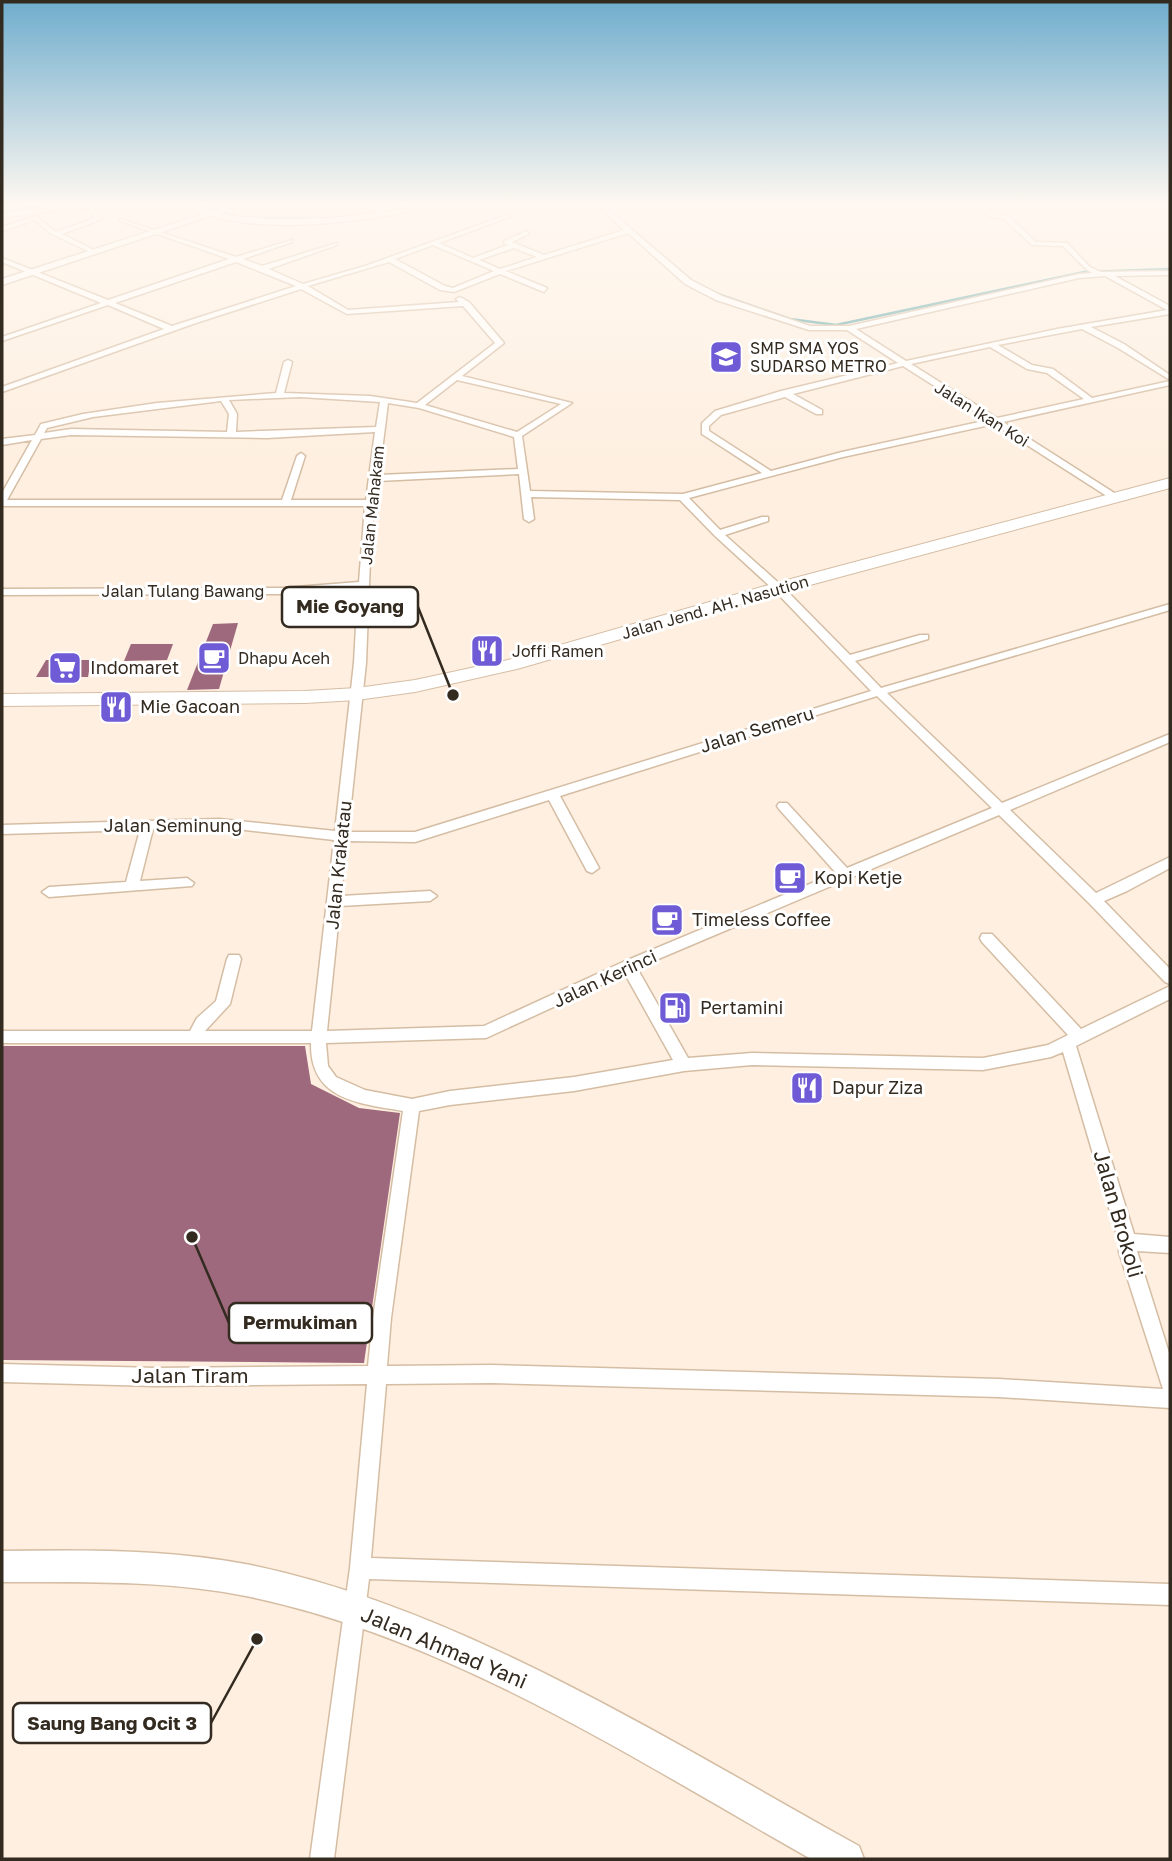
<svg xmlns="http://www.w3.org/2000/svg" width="1172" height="1861" font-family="'Golos Text',sans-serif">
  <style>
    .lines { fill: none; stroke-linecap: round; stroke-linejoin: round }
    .stream { stroke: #5aa3a4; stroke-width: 2.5 }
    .building { fill: #9e697c }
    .minor-casing { stroke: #d5bda4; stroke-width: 3 }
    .secondary-casing { stroke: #d5bda4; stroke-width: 3 }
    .primary-casing { stroke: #d5bda4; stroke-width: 3 }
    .trunk-casing { stroke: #d5bda4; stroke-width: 2 }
    .minor { fill: #fff; fill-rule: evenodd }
    .secondary { fill: #fff; fill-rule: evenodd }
    .primary { fill: #fff; fill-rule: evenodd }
    .trunk { fill: #fff; fill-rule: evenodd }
    .labels { text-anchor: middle; stroke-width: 6; stroke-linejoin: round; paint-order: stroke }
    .far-poi-label { font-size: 16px; fill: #332a20; stroke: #fff; text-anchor: start }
    .far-street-label { font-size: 16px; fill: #332a20; stroke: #fff }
    .poi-label { font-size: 18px; fill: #332a20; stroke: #fff; text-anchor: start }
    .street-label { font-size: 18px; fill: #332a20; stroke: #fff }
    .near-street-label { font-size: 21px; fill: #332a20; stroke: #fff }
    .leader { fill: none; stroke: #332a20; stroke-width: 2.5 }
    .callout-dot { fill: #332a20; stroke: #fff; stroke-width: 2.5 }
    .callout { fill: #fff; stroke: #332a20; stroke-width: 2.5 }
    .callout-label { font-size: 19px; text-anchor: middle; font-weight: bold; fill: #332a20 }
  </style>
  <rect width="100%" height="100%" fill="#feefe0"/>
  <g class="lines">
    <g class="stream">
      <polyline points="198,205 240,217"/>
      <polyline points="601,205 617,217"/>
      <polyline points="388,211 422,205"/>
      <polyline points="2,212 47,205"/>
      <polyline points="256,218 338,218"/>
      <polyline points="637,234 675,267"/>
      <polyline points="715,293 790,319 836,325 1084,272 1170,269"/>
    </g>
  </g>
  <g class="building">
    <polygon points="238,623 219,689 187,690 213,624"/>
    <polygon points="131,644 173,644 167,660 124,661"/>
    <polygon points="46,660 91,660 88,677 36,677"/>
    <polygon points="788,866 806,883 790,889 774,874"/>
    <polygon points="2,1046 305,1046 311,1084 359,1108 400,1113 364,1363 2,1360"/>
  </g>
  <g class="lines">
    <defs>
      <g id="minor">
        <polygon points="78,205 96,205 93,207 102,219 62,234 96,251 96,253 92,253 50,233 35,220 2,231 2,227 36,216 56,232 95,218 87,208 2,217 2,213"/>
        <path d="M181,205H192L230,216L279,220L332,218L437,205C424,211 405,213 390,215C323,226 243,234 181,205Z"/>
        <path d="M534,205H542L439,243L473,258L508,245L504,243V241L527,231L529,234L512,242L544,255L624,230L597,205H603L691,280L722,296L810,326H849L1079,274L1092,273L1086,269L1063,246L1032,245L1004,219L991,217L973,205H980L995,214L1008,216L1036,242L1067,243L1090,267L1101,272L1170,271V275L1115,276L1170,306V314L1091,327L1124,344L1170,375V380L1118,348L1082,329L998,345L1032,365L1053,369L1092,398L1170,381V385L1003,422L1119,496V500H1113L994,424L843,457L689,498L720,530L762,517H768V521L725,535L782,586L850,655L920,635H928V639L855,661L881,688L1170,604V610L887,693L1002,803L1170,734V742L1010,810L1096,893L1170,857V868L1127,891L1104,901L1170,969V984L1165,982L1089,903L999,815L637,968L688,1058L752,1053L983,1058L1048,1045L1068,1035L982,942L980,938L982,934H992L1081,1029L1170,986V999L1076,1046L1134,1234L1170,1237V1253L1137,1251L1170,1356V1408L999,1397L492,1383L386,1384L371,1558L1170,1584V1605L369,1579L334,1859H310L350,1568L367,1384L156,1386L2,1382V1364L156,1368L368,1366L373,1318L403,1111C358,1103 310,1100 311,1043H2V1031H190L197,1018L216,1001L227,959L229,955H239L241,959L230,1004L205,1031H312L334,840L219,827L153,829L140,881L187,878L194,883L192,886L49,897L42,892L49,887L126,882L140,830L2,834V825L219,819L335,831L354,663L358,589L283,594L2,595V589L283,588L359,582L365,506H2V493L32,440L2,445V439L35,435L41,424L83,414L157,403L276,393L284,362L288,360L292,362L284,393L370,396L417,403L495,343L463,306L347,314L301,289L193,324L2,392V387L164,329L108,305L2,341V337L101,303L2,262V258L108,300L229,259L120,221V219L236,257L292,240V242L243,259L262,266L337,243V245L269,269L303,284L365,266ZM628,233L685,284L716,300L809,330H847L898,363L781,391L715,411L702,423V434L762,473L683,494L530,491L522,436L572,403L462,376L504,343L469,302L460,297L456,299L459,302L348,310L308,286L389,262L440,290L454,292L500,274L544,292L547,288L506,271ZM433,245L494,271L453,288L445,286L395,259ZM514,248L537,257L500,269L479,260ZM236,262L296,286L172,326L115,303ZM1105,276L1167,310L1057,329L906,361L856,329L1079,278ZM990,347L1027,369L1047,373L1084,399L997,418L911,364ZM903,366L988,420L842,452L771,471L709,431V426L721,415L785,397L816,414H822V410L793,394ZM457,380L561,404L517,432L425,405ZM300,397L380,402L376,427L236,432L237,414L229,400ZM221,401L229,414L227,432L71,429L44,433L47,428L93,417ZM388,403L419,408L514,437L518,469L379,475ZM375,432L366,500H291L305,456L301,453L297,456L282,500H7L41,439L71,435L267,438ZM519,474L524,519L529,522L534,519L531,497L680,500L715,536L774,590L871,691L415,832H348L366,663L371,534L378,481ZM877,696L992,808L847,868L787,803H779L777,806L779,809L836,873L623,962L484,1026L327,1031L340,906L430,901L437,896L430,891L341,896L347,841L415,842L549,800L587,871L592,873L599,868L560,796ZM625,974L673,1060L574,1077L450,1091L412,1099L365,1090L336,1077L328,1066L326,1043L486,1038ZM1063,1052L1119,1242V1252L1163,1389L999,1379L492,1365L387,1366L391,1318L419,1111L450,1105L574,1091L684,1071L752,1065L983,1070L1051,1057Z"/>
      </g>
      <polygon id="secondary" points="231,205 243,205 2,285 2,279"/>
      <path id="primary" d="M2,1551C82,1550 166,1549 245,1564C458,1606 669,1741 859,1846L864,1859H811C632,1758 450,1638 246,1596C166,1580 83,1582 2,1582Z"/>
      <polygon id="trunk" points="1170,478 1170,488 784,592 517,669 415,692 357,700 305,703 2,706 2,694 305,691 357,688 415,680 508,660 772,584"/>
    </defs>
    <use href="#minor" class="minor-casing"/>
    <use href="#secondary" class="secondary-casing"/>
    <use href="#primary" class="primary-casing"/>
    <use href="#trunk" class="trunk-casing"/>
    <use href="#minor" class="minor"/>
    <use href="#secondary" class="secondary"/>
    <use href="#primary" class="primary"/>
    <use href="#trunk" class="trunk"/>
  </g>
  <linearGradient id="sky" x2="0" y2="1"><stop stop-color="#6fadcd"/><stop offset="0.44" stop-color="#fff8f1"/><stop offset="1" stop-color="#fff8f1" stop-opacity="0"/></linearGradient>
  <rect width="1172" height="465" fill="url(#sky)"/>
  <defs>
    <symbol id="school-square" viewBox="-11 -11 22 22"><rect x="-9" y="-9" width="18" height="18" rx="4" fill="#6e5bd5" stroke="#fff"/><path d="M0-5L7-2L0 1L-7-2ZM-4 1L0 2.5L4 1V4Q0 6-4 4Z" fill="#fff"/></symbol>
    <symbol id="restaurant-square" viewBox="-11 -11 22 22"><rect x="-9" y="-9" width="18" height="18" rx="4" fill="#6e5bd5" stroke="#fff"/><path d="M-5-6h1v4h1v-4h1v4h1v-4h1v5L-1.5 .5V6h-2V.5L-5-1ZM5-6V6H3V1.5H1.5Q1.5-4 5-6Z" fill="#fff"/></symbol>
    <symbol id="cafe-square" viewBox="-11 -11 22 22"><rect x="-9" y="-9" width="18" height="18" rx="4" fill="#6e5bd5" stroke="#fff"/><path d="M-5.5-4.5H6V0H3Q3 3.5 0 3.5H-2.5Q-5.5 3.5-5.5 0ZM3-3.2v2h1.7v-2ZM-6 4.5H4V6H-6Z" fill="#fff"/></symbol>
    <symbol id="supermarket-square" viewBox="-11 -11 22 22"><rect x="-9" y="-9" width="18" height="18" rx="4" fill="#6e5bd5" stroke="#fff"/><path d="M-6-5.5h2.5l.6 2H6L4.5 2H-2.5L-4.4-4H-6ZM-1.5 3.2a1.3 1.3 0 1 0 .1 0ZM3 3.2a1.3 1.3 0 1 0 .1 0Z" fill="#fff"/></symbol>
    <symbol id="fuel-square" viewBox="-11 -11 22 22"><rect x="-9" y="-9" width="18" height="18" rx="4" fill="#6e5bd5" stroke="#fff"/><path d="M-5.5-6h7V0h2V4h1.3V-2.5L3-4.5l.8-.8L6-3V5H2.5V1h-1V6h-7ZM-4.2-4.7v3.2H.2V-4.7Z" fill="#fff"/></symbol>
  </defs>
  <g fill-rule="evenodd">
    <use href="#school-square" x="707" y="338" width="38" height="38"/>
    <use href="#restaurant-square" x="468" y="632" width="38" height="38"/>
    <use href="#cafe-square" x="195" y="639" width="38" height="38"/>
    <use href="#supermarket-square" x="46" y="649" width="38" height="38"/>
    <use href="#restaurant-square" x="97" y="688" width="38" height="38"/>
    <use href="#cafe-square" x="771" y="859" width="38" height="38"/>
    <use href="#cafe-square" x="648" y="901" width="38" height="38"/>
    <use href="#fuel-square" x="656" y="989" width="38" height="38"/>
    <use href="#restaurant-square" x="788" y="1069" width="38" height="38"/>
  </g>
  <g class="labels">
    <g class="far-poi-label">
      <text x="750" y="354">SMP SMA YOS<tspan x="750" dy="18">SUDARSO METRO</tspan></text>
      <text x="512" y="657">Joffi Ramen</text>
      <text x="238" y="664">Dhapu Aceh</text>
    </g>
    <g class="far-street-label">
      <text transform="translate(982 414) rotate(32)" y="6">Jalan Ikan Koi</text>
      <text transform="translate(372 505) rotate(-84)" y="6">Jalan Mahakam</text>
      <text x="183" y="597">Jalan Tulang Bawang</text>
      <text transform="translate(715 607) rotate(-16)" y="6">Jalan Jend. AH. Nasution</text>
    </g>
    <g class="poi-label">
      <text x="90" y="674">Indomaret</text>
      <text x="140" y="713">Mie Gacoan</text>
      <text x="814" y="884">Kopi Ketje</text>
      <text x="692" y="926">Timeless Coffee</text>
      <text x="700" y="1014">Pertamini</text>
      <text x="832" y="1094">Dapur Ziza</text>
    </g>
    <g class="street-label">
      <text transform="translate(757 730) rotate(-17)" y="6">Jalan Semeru</text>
      <text x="173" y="832">Jalan Seminung</text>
      <text transform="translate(339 865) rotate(-84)" y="6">Jalan Krakatau</text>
      <text transform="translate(605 979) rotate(-25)" y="6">Jalan Kerinci</text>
    </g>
    <g class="near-street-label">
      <text transform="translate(1118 1214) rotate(74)" y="7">Jalan Brokoli</text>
      <text x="190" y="1383">Jalan Tiram</text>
      <text transform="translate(444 1648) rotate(23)" y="7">Jalan Ahmad Yani</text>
    </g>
  </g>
  <path class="leader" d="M453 695L418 607M192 1237L229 1323M257 1639L211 1723"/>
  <g class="callout-dot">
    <circle cx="453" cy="695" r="7"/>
    <circle cx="192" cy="1237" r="7"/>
    <circle cx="257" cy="1639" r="7"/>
  </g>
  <g class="callout">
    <rect x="282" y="587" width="136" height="40" rx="7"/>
    <rect x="229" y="1303" width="143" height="40" rx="7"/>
    <rect x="13" y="1703" width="198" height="40" rx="7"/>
  </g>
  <g class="callout-label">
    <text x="350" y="613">Mie Goyang</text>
    <text x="300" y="1329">Permukiman</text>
    <text x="112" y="1730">Saung Bang Ocit 3</text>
  </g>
  <rect width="1172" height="1861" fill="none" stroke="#332a20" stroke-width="7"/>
</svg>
